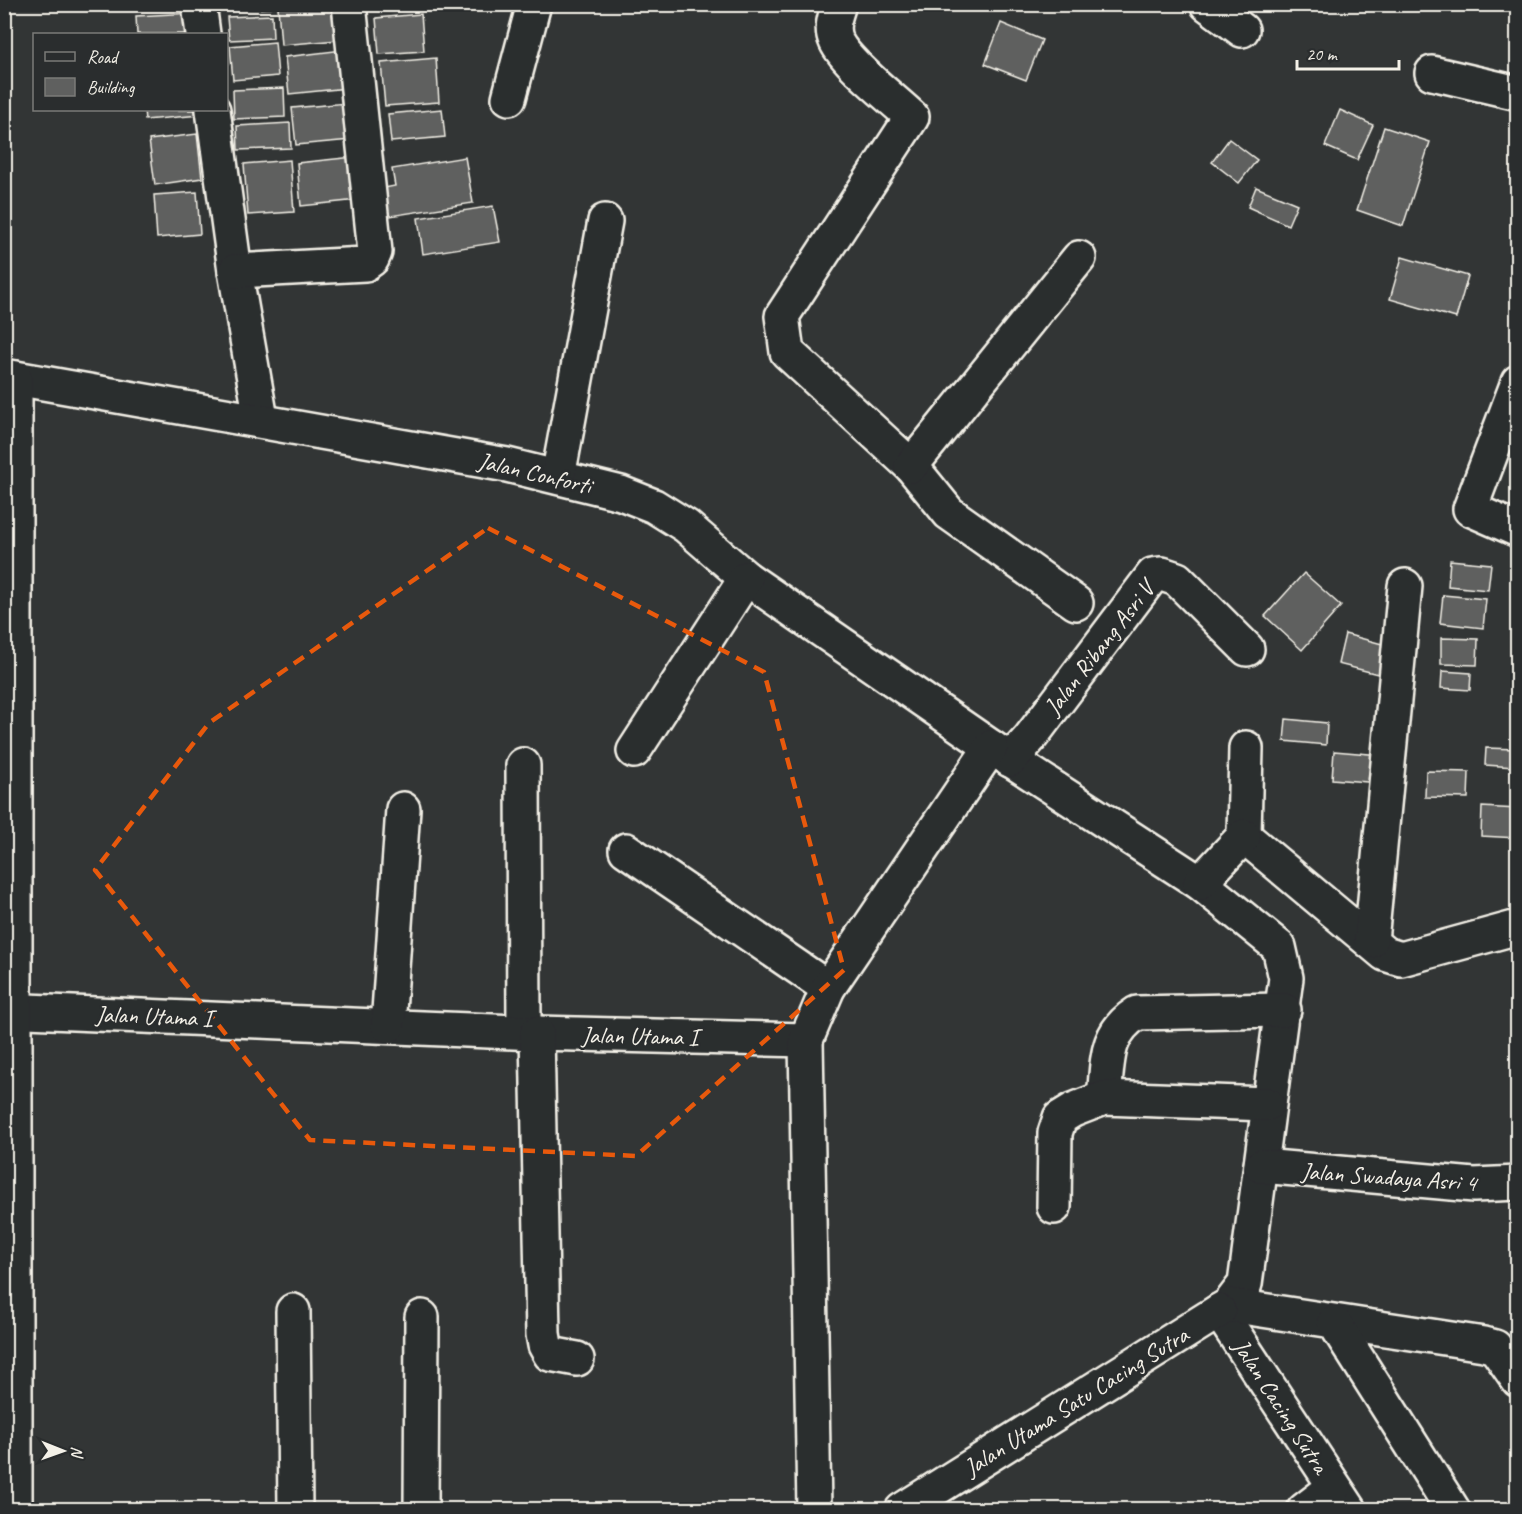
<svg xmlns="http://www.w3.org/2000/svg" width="1522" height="1514" font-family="Caveat,sans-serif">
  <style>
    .building { fill: #5f605f; stroke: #f4f1e8; stroke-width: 1.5 }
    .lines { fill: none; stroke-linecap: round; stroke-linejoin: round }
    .minor-casing { stroke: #f4f1e8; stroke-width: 38 }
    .minor { stroke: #2a2d2e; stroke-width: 33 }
    .marked { fill: none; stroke: #e8590c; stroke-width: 4.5; stroke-dasharray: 12 8; stroke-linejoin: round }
    .labels { text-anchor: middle; stroke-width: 5; stroke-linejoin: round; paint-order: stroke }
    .street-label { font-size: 24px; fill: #f4f1e8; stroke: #2a2d2e }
  </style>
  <rect width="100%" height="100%" fill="#323535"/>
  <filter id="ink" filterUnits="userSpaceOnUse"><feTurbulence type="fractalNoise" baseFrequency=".0167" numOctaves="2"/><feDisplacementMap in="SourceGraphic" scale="12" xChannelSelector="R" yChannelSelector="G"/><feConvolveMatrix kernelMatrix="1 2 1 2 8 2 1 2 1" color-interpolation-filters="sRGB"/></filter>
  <g filter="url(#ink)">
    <g class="building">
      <polygon points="225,4 271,4 271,8 225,10"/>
      <polygon points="314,4 336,4 338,40 281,45 278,7"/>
      <polygon points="373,4 422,4 422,5 373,8"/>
      <polygon points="192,13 193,34 137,34 136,16"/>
      <polygon points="421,14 424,51 379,54 376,18"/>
      <polygon points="272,15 273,38 229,40 227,17"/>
      <polygon points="1001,23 1042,40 1026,80 985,64"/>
      <polygon points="275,42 278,76 233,80 230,46"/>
      <polygon points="343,50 347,88 289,94 285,57"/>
      <polygon points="436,58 439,102 385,106 381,63"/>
      <polygon points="284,88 285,117 234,119 233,90"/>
      <polygon points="347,103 351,140 296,145 292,108"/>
      <polygon points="442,109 445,137 391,142 388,114"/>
      <polygon points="144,110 199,110 200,115 145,120"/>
      <polygon points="1340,110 1373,125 1357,160 1325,146"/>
      <polygon points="290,123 291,148 238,150 237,126"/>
      <polygon points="1384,127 1430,142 1403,226 1357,210"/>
      <polygon points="197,134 202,178 155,185 149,140"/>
      <polygon points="1229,139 1257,160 1239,183 1212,162"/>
      <polygon points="354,157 358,200 301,206 297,163"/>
      <polygon points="465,157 473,203 384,217 379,189 395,186 392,169"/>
      <polygon points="290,160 294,212 248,215 244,164"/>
      <polygon points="1256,187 1297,204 1288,225 1248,207"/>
      <polygon points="197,192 200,234 157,238 154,195"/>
      <polygon points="493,206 500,242 423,254 418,218"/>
      <polygon points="1402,257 1468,276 1456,318 1390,299"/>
      <polygon points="1450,560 1491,564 1488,590 1448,586"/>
      <polygon points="1304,573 1341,606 1302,650 1265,616"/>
      <polygon points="1443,595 1486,599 1483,628 1440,623"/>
      <polygon points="1345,634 1397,648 1390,677 1338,664"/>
      <polygon points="1441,638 1478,639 1477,665 1441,664"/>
      <polygon points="1442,671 1471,673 1470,690 1441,688"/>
      <polygon points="1286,719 1327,723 1326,745 1284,741"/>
      <polygon points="1486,748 1516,749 1515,767 1485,765"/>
      <polygon points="1334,751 1381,755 1379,783 1332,779"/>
      <polygon points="1426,771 1469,772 1468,798 1425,797"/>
      <polygon points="1482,807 1518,809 1518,838 1481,836"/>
    </g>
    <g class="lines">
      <defs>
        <g id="minor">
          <polyline points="199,4 203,34"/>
          <path d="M839,4C835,17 830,28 836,41C846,63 893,99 912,117L782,316L787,352L911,466L949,513L1076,603"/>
          <polyline points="1207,4 1242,30"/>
          <polyline points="1432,73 1518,93"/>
          <polyline points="509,98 534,4"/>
          <polyline points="213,110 235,271 261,419"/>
          <polyline points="235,271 365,264 372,259 375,252 349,4"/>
          <polyline points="4,376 507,465 621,493 654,506 686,526 746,578 991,747 1200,883 1279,947 1286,978 1245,1284 1229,1305 1219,1311 1350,1510"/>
          <polyline points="1518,382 1470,509 1518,530"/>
          <polyline points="911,466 1079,258"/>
          <polyline points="558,477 605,221"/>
          <polyline points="634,751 746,578"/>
          <polyline points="1010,760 1030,738 1153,575 1162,574 1177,579 1247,649"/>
          <polyline points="523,765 524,1033"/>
          <polyline points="1244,836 1385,954 1401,959 1518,927"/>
          <polyline points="1244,836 1246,748"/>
          <polyline points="626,850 828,988"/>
          <polyline points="1200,883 1244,836"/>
          <polyline points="1371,941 1405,586"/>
          <polyline points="4,1010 537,1033 806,1040"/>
          <polyline points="388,1026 403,809"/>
          <polyline points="537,1033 543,1334 545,1345 550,1354 577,1359"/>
          <path d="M1104,1098C1108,1062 1104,1034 1137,1013L1284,1010"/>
          <polyline points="1261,1166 1474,1185 1518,1183"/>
          <polyline points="1054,1207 1055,1133 1060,1118 1073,1110 1104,1098 1267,1104"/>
          <polyline points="1229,1305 1484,1344 1495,1347 1518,1380"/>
          <polyline points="293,1311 295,1510"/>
          <polyline points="1334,1322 1453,1510"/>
          <polyline points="15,1510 15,378"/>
          <polyline points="421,1510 422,1317"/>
          <polyline points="814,1510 806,1040 828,988 991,747"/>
          <polyline points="902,1510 1219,1311"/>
          <polyline points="1304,1510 1334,1487"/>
        </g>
      </defs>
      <use href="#minor" class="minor-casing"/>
      <use href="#minor" class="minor"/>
    </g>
  </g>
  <path class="marked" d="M488,528L764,672L844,970L636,1156L310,1140L95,870L209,723Z"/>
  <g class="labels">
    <g class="street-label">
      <text transform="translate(535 473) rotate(13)" y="8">Jalan Conforti</text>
      <text transform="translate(1099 648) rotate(-52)" y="8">Jalan Ribang Asri V</text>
      <text transform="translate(154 1016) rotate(2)" y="8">Jalan Utama I</text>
      <text transform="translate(640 1036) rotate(1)" y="8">Jalan Utama I</text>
      <text transform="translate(1389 1177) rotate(4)" y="8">Jalan Swadaya Asri 4</text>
      <text transform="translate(1076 1401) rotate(-32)" y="8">Jalan Utama Satu Cacing Sutra</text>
      <text transform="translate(1281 1406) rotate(57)" y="8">Jalan Cacing Sutra</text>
    </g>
  </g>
  <rect width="1522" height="1514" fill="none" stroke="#2a2d2e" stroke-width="24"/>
  <rect x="12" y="12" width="1498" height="1490" fill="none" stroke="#f4f1e8" stroke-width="2" filter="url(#ink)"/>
  <rect x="33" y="33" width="195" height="78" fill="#2a2d2e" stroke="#7b7b78" stroke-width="1.5"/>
  <rect x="45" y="52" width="30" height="9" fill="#2a2d2e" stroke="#7b7b78" stroke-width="1.5"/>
  <text x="87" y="63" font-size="18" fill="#f4f1e8">Road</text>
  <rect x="45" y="78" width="30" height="18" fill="#5f605f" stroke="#7b7b78" stroke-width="1.5"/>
  <text x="87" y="93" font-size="18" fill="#f4f1e8">Building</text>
  <g transform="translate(63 1451) rotate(91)" stroke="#2a2d2e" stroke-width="4.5" paint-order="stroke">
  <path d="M0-4.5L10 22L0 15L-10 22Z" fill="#f4f1e8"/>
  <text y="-9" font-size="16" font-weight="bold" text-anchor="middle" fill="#f4f1e8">N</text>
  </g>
  <path d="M1297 60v9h102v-9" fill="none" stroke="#f4f1e8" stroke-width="3"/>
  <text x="1306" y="60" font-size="18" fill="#f4f1e8" stroke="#2a2d2e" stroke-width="4.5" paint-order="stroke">20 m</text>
</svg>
